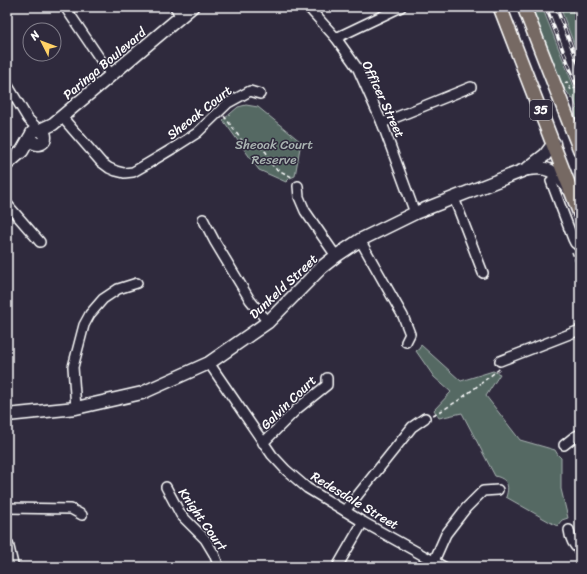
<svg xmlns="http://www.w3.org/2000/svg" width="587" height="574" font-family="Sriracha,sans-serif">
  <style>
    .green { fill: #546964; stroke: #aab4b2 }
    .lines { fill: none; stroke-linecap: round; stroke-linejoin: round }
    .street-casing { stroke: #fff; stroke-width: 12 }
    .secondary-casing { stroke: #fff; stroke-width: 15 }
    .primary-casing { stroke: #fff; stroke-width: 16 }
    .path { stroke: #fff; stroke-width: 1.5; stroke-dasharray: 4 3; stroke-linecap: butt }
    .street { stroke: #2f2a3d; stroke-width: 9 }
    .secondary { stroke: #2f2a3d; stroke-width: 12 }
    .primary { stroke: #766964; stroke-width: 13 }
    .rail-casing { stroke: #fff; stroke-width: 3.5 }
    .rail { stroke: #2f2a3d; stroke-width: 2; stroke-dasharray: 6; stroke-linecap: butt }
    .labels { text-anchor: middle; stroke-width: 3; stroke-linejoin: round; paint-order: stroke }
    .shield { fill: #2f2a3d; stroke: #c1bfc5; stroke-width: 1 }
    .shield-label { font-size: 12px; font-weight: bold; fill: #fff }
    .street-label { font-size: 13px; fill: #fff; stroke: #2f2a3d }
    .park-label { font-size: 13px; fill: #aab4b2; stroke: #2f2a3d }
  </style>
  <rect width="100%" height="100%" fill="#2f2a3d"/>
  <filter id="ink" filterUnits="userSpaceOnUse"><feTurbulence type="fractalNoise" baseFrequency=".025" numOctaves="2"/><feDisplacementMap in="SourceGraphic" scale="8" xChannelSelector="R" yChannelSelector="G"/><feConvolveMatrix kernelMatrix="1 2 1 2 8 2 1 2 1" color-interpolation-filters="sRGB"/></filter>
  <g filter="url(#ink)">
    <g class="green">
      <polygon points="530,7 542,7 580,102 580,135 578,129 575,110 577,108 573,98 572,99 560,82"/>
      <polygon points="560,7 572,7 580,27 580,60"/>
      <polygon points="246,105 258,107 301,142 295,176 290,178 286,182 259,170 223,120 238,107"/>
      <path d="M421,345L461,381L493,371L500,374L486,396L520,440L555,450L558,455L561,458V489L568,518L562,520L557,526L506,497C510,485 507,479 495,476L462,413L439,418L434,410L451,392L434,377L416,351L419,349Z"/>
    </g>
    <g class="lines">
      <defs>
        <g id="street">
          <polyline points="65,7 111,75"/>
          <polyline points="175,7 181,16"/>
          <polyline points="308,7 336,38 358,69 382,123 415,213"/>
          <polyline points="336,38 401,7"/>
          <polyline points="7,84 28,119 39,130"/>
          <polyline points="62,117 101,162 109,168 116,171 124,173 133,172 147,164 172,149 197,133 228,103 250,91 260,94"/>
          <polyline points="382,123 471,87"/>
          <polyline points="551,181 573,239 575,243 580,247"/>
          <polyline points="298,186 299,197 305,211 336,256"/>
          <polyline points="454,198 483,273"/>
          <polyline points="7,204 40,242"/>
          <polyline points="203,219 215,242 250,300 268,322"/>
          <polyline points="360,240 403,316 410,334 406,342"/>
          <polyline points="500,361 580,330"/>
          <polyline points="209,363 272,455 286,470 307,488 363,522 444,567"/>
          <polyline points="76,408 73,367 84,325 90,314 103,299 118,289 137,283"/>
          <polyline points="263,443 297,409 327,385 327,378"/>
          <polyline points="564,445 574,437 580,434"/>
          <polyline points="166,487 181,515 205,539 214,554 219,567"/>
          <polyline points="7,508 71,509 82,515"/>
          <polyline points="345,511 412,427 425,418"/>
          <path d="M569,530C570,539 573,545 580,551"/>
          <polyline points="434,561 446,534 466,508 483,491 498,490"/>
          <polyline points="337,567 363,522"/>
        </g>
        <g id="secondary">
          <circle cx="38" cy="137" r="7"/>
          <polyline points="40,130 53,124 192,7"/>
          <polyline points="7,164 22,151 30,137"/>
          <path d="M528,169C552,166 554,172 569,189"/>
          <polyline points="7,415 76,408 142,393 209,363 268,322 322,267 336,256 360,240 415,213 527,169 545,155 554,143"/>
          <polyline points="7,545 12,567"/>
        </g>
        <g id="primary">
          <polyline points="500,7 580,214"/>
          <polyline points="524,7 580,150"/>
        </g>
      </defs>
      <use href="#street" class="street-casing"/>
      <use href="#secondary" class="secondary-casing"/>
      <use href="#primary" class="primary-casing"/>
      <g class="path">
        <polyline points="565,83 567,82 571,90 580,86"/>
        <polyline points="224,116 243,142 250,143 260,147 266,152 274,168 292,177 293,179"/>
        <polyline points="572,252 580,273"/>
        <path d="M433,415C457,404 477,386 498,370L500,368"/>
      </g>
      <use href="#street" class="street"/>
      <use href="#secondary" class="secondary"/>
      <use href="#primary" class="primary"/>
      <defs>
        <g id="rail">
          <polyline points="546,7 580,94"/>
          <polyline points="556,7 580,68"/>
        </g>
      </defs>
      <use href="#rail" class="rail-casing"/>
      <use href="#rail" class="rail"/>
    </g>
  </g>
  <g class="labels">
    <rect class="shield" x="530" y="100" width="22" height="20" rx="3"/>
    <g class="shield-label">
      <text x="541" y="114">35</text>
    </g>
    <g class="street-label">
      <text transform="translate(104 63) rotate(-40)" y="5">Paringa Boulevard</text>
      <text transform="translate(384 99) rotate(65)" y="5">Officer Street</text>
      <text transform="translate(199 112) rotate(-38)" y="5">Sheoak Court</text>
      <text transform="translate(283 286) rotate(-43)" y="5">Dunkeld Street</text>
      <text transform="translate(288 402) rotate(-44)" y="5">Galvin Court</text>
      <text transform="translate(355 500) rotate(31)" y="5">Redesdale Street</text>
      <text transform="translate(203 519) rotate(55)" y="5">Knight Court</text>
    </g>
    <g class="park-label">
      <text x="274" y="149">Sheoak Court<tspan x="274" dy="15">Reserve</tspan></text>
    </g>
  </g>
  <rect width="587" height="574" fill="none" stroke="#2f2a3d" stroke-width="24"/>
  <rect x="12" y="12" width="563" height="550" fill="none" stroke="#fff" stroke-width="1.5" filter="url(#ink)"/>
  <g transform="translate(42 42) rotate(312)"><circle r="19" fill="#2f2a3d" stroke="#827f8b"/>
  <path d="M0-3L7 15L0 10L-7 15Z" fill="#ffd166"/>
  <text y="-6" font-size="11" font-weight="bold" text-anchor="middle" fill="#ffffff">N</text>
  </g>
</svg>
